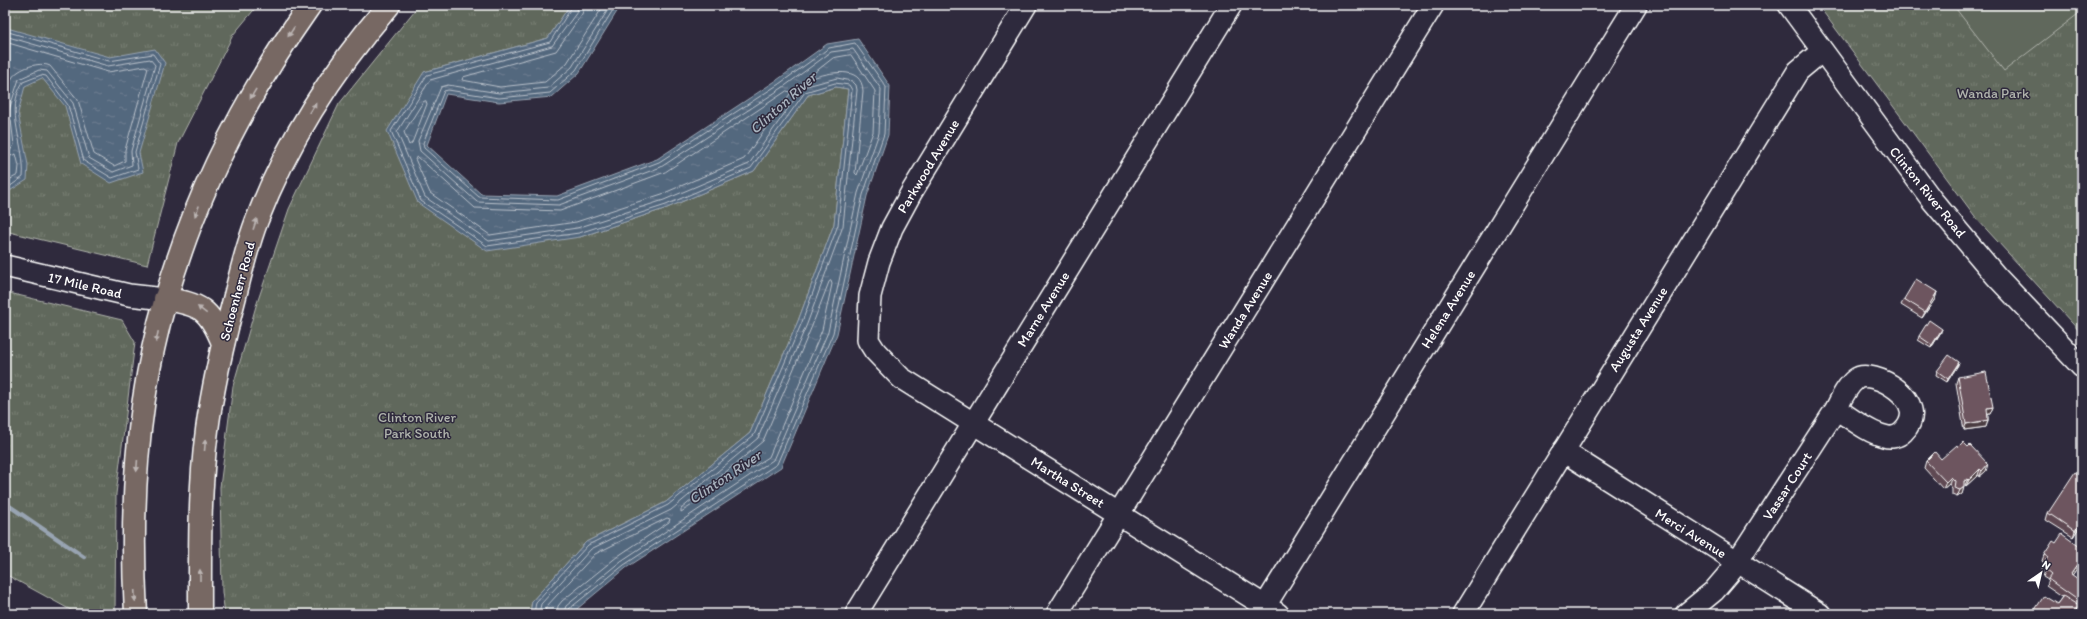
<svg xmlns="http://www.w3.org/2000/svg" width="2087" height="619" font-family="Itim,sans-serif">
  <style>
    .grass { fill: url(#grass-tufts); stroke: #b0b4ad }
    .garden { fill: #61685b; stroke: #b0b4ad }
    .water { fill: url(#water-ripples); stroke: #98a4b2 }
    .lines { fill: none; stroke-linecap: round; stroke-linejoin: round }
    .shore { stroke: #bac2cb; stroke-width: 1 }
    .stream { stroke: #98a4b2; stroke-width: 4.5 }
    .minor-casing { stroke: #fff; stroke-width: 24 }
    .major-casing { stroke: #fff; stroke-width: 25 }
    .minor { stroke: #2f2a3d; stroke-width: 21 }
    .major { stroke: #776864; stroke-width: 22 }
    .wall { fill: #5e4952; stroke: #fff }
    .shaded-wall { fill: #4c3c42; stroke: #fff }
    .building { fill: #6d555f; stroke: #fff }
    .oneway { fill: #bbb4b2 }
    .labels { text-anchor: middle; stroke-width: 3; stroke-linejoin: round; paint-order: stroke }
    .park-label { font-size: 14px; fill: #b0b4ad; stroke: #2f2a3d }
    .street-label { font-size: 14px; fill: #fff; stroke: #2f2a3d }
    .water-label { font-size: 15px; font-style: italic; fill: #a9b3be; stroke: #2f2a3d }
  </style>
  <defs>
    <pattern id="grass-tufts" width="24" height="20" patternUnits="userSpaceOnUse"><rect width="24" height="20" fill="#61685b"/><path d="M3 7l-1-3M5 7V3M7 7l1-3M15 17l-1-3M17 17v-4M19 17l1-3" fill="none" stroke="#797f74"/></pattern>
    <pattern id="water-ripples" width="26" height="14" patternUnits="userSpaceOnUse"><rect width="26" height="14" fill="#53677e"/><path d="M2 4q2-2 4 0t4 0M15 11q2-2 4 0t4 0" fill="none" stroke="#6d7e91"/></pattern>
  </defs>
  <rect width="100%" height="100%" fill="#2f2a3d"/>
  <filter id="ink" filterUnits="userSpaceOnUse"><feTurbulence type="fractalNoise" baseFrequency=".025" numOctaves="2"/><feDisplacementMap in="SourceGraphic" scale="8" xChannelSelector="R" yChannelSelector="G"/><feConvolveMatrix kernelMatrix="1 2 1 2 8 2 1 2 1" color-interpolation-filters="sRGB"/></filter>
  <g filter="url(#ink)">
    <g class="grass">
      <polygon points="5,5 258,5 233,35 178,143 147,265 5,231"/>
      <polygon points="419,5 570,5 548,38 424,72 418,203 580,237 667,208 754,171 808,95 836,87 848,89 834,224 798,321 750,433 666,502 586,542 532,601 530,614 225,614 222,592 220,487 233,386 256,306 289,209 339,104"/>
      <polygon points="1818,5 2082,5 2082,334 1977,219"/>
      <polygon points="5,292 122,320 135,342 116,494 115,614 78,614 5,574"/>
    </g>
    <polygon class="garden" points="1953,5 2082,5 2082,11 2004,71"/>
    <g class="water">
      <polygon points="570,5 621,5 579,73 552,97 499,102 446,94 427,145 481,194 557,196 657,159 777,80 827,44 858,39 890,86 888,135 867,196 837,334 781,467 626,568 571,614 530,614 532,601 586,542 666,502 750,433 798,321 834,224 848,89 836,87 808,95 754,171 667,208 580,237 487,251 418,203 387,131 424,72 548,38"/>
      <polygon points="5,22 7,28 110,57 155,49 165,63 139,153 143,172 111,183 81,164 65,106 42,78 25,86 18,113 28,165 27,180 8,192 5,188 5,151 10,145 5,107"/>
    </g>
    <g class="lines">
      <g class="shore">
        <polyline points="585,5 582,14 556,51 463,77 462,80 500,87 545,82 567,63 604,5"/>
        <path d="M5,31L109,61L153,54L160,64L135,152L138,169L112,178L84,161L68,105L46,76L41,75L23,82C4,111 26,146 23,177L9,187H5"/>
        <polyline points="5,36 108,66 150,59 155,65 131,151 132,165 113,172 89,158 73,103 47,71 39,70 19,79 9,110 5,111"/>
        <path d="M5,42L108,72L145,66L148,68L125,150V161L114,166L94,154L78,100L50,66C40,61 18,68 12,78C8,85 7,96 5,103"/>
        <path d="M851,55L875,91L873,132L857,175L855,173L863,91C862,64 828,73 812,78L810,76L833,58Z"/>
        <polygon points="787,91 790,92 790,94 744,159 662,194 576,222 490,235 430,193 415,159 418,157 475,208 560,211 665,172"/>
        <polygon points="426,101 427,104 412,143 409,145 404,132 423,102"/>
        <polyline points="5,116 11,120 14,145 9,152 5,153"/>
        <polyline points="5,158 16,154 19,166 18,175 5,182"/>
        <polygon points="831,281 832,284 822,330 769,457 681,512 681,509 763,441 812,326 829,282"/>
        <polyline points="534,614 536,602 588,545 668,505 754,435 802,322 838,225 852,90 849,85 835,83 805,92 751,168 666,205 579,233 487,246 421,201 391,131 427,75 550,42 573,5"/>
        <polyline points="539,614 541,604 591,549 671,510 758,438 807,324 843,226 857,90 856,85 852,81 837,78 803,87 749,164 664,200 577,228 489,241 425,197 397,132 430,80 552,46 577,12 578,5"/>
        <polyline points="545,614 546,607 595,554 667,518 670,519 669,522 618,556 562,601 558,606 557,614"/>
        <polyline points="563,614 566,606 621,561 773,460 828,332 858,193 879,133 881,89 853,49 831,52 782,88 661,167 559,205 477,202 420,151 418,141 441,87 448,85 499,93 548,88 572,67 611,5"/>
        <polyline points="568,614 569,609 624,565 777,464 833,333 863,195 884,134 886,87 855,43 829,48 779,84 659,162 558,200 479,197 424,148 423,143 444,91 448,90 499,98 550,93 576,70 616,5"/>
      </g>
      <polyline class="stream" points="5,503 84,557"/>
      <defs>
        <g id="minor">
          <polyline points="1026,5 911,193 892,228 879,262 870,296 868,340 875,351 901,378 1278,614"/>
          <polyline points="1789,5 1932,200 1996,276 2082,367"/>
          <polyline points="5,266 129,295 165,299"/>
          <polyline points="1563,451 1820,614"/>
          <polyline points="856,614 1231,5"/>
          <polyline points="1057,614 1433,5"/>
          <polyline points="1260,614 1636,5"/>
          <polyline points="1463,614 1798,71 1822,51"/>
          <path d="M1686,614L1714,591L1731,571L1836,409C1851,418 1867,432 1884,436C1890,438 1898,437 1903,432C1934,401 1871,367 1856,379C1847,386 1841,399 1836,409"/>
        </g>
        <g id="major">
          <path d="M165,299C201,304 209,309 223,343"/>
          <path d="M136,614C130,509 136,400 166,298C196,193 247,94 310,5"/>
          <path d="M200,614C200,553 199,491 207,430C213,383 224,338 236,292C242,268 248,243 257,220C287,142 334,69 389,5"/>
        </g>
      </defs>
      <use href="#minor" class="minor-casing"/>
      <use href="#major" class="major-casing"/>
      <use href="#minor" class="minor"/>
      <use href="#major" class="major"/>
    </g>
    <g class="wall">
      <polygon points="1937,292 1935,299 1922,318 1901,305 1904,299"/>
      <polygon points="1941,332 1931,348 1918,340 1919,336"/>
      <polygon points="1958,365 1947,382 1936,375 1937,371"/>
      <polygon points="1958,377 1993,407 1990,414 1988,414 1988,420 1986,427 1964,430 1956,383"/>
      <polygon points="1941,459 1986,471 1979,477 1978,475 1966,486 1965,485 1964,486 1962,494 1957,497 1952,495 1952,488 1949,484 1943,489 1924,468 1926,461"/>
      <polygon points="2082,470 2082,523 2073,537 2046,520 2048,513"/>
      <polygon points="2056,543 2080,547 2078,550 2080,551 2079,553 2082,555 2082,560 2081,563 2072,575 2082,600 2078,606 2075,614 2032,614 2057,604 2062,597 2046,586 2048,580 2043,577 2045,571 2042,569 2044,563 2042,561 2044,555"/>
    </g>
    <g class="shaded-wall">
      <polygon points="1937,292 1935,299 1922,318 1925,312"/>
      <polygon points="1942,329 1941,332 1931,348 1932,345"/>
      <polygon points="1959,362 1958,365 1947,382 1948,379"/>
      <polygon points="1993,407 1990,414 1984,415 1987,408"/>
      <polygon points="1988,420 1986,427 1964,430 1966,424"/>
      <polygon points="1988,464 1986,471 1979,477 1982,471"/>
      <polygon points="1980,469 1978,475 1966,486 1969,480"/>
      <polygon points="1951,477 1949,484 1943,489 1946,482"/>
      <polygon points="1968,479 1965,485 1962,488 1964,481"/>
      <polygon points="1964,487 1962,494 1957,497 1960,490"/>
      <polygon points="2082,520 2082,523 2073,537 2075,531"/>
      <polygon points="2082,558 2081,563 2068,581 2071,574"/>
      <polygon points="2082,597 2082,600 2077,607 2079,601"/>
      <polygon points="2079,606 2075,614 2073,614"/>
    </g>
    <g class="building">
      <polygon points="1916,279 1937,292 1925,312 1904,299"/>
      <polygon points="1929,320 1942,329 1932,345 1919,336"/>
      <polygon points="1949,355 1959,362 1948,379 1937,371"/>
      <polygon points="1986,372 1993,407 1987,408 1988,420 1966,424 1958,377"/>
      <polygon points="1963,442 1968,447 1970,445 1988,464 1982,471 1980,469 1969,480 1968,479 1964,481 1964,487 1960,490 1954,488 1955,481 1951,477 1946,482 1926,461 1935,452 1941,459 1957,445 1958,447"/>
      <polygon points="2082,470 2082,520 2075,531 2048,513 2075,472 2079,475"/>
      <polygon points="2062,534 2080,547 2078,549 2080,551 2079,553 2082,555 2082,558 2071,574 2082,582 2082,597 2079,601 2048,579 2051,575 2045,570 2048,566 2044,563 2048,557 2044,555 2053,541 2056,543"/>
      <polygon points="2044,596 2057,604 2063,596 2079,606 2073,614 2032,614"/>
    </g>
    <defs><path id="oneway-solid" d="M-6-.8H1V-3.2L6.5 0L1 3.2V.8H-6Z"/></defs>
    <g class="oneway">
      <use href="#oneway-solid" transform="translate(291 32) rotate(123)"/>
      <use href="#oneway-solid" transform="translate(253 94) rotate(121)"/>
      <use href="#oneway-solid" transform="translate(313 108) rotate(-58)"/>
      <use href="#oneway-solid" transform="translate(197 211) rotate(112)"/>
      <use href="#oneway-solid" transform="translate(255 224) rotate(-71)"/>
      <use href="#oneway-solid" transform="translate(202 310) rotate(-142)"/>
      <use href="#oneway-solid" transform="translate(157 337) rotate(102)"/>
      <use href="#oneway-solid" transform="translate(205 445) rotate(-85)"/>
      <use href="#oneway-solid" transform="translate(137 466) rotate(94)"/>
      <use href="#oneway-solid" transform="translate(200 575) rotate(-90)"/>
      <use href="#oneway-solid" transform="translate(135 596) rotate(87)"/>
    </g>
  </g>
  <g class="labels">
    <g class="park-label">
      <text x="1993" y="98">Wanda Park</text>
      <text x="417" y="422">Clinton River<tspan x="417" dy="16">Park South</tspan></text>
    </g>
    <g class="street-label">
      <text transform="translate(928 166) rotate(-59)" y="5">Parkwood Avenue</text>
      <text transform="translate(1928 192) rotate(51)" y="5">Clinton River Road</text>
      <text transform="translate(85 285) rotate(13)" y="5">17 Mile Road</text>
      <text transform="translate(237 291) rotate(-75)" y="5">Schoenherr Road</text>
      <text transform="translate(1043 309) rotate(-58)" y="5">Marne Avenue</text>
      <text transform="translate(1448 309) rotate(-58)" y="5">Helena Avenue</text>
      <text transform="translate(1245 310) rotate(-58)" y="5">Wanda Avenue</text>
      <text transform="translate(1638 329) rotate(-58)" y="5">Augusta Avenue</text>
      <text transform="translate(1068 482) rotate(32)" y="5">Martha Street</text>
      <text transform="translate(1787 486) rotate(-57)" y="5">Vassar Court</text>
      <text transform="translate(1691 533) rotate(32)" y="5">Merci Avenue</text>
    </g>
    <g class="water-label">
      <text transform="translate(783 103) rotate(-42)" y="5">Clinton River</text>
      <text transform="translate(725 477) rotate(-34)" y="5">Clinton River</text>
    </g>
  </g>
  <rect width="2087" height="619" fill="none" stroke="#2f2a3d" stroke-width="20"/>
  <rect x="10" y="10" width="2067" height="599" fill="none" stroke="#fff" stroke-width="1.5" filter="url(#ink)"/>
  <g transform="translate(2041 573) rotate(34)" stroke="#2f2a3d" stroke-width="3" paint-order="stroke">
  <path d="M0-3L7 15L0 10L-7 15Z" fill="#ffffff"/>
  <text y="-6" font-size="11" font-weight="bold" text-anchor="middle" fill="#ffffff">N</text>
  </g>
</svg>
